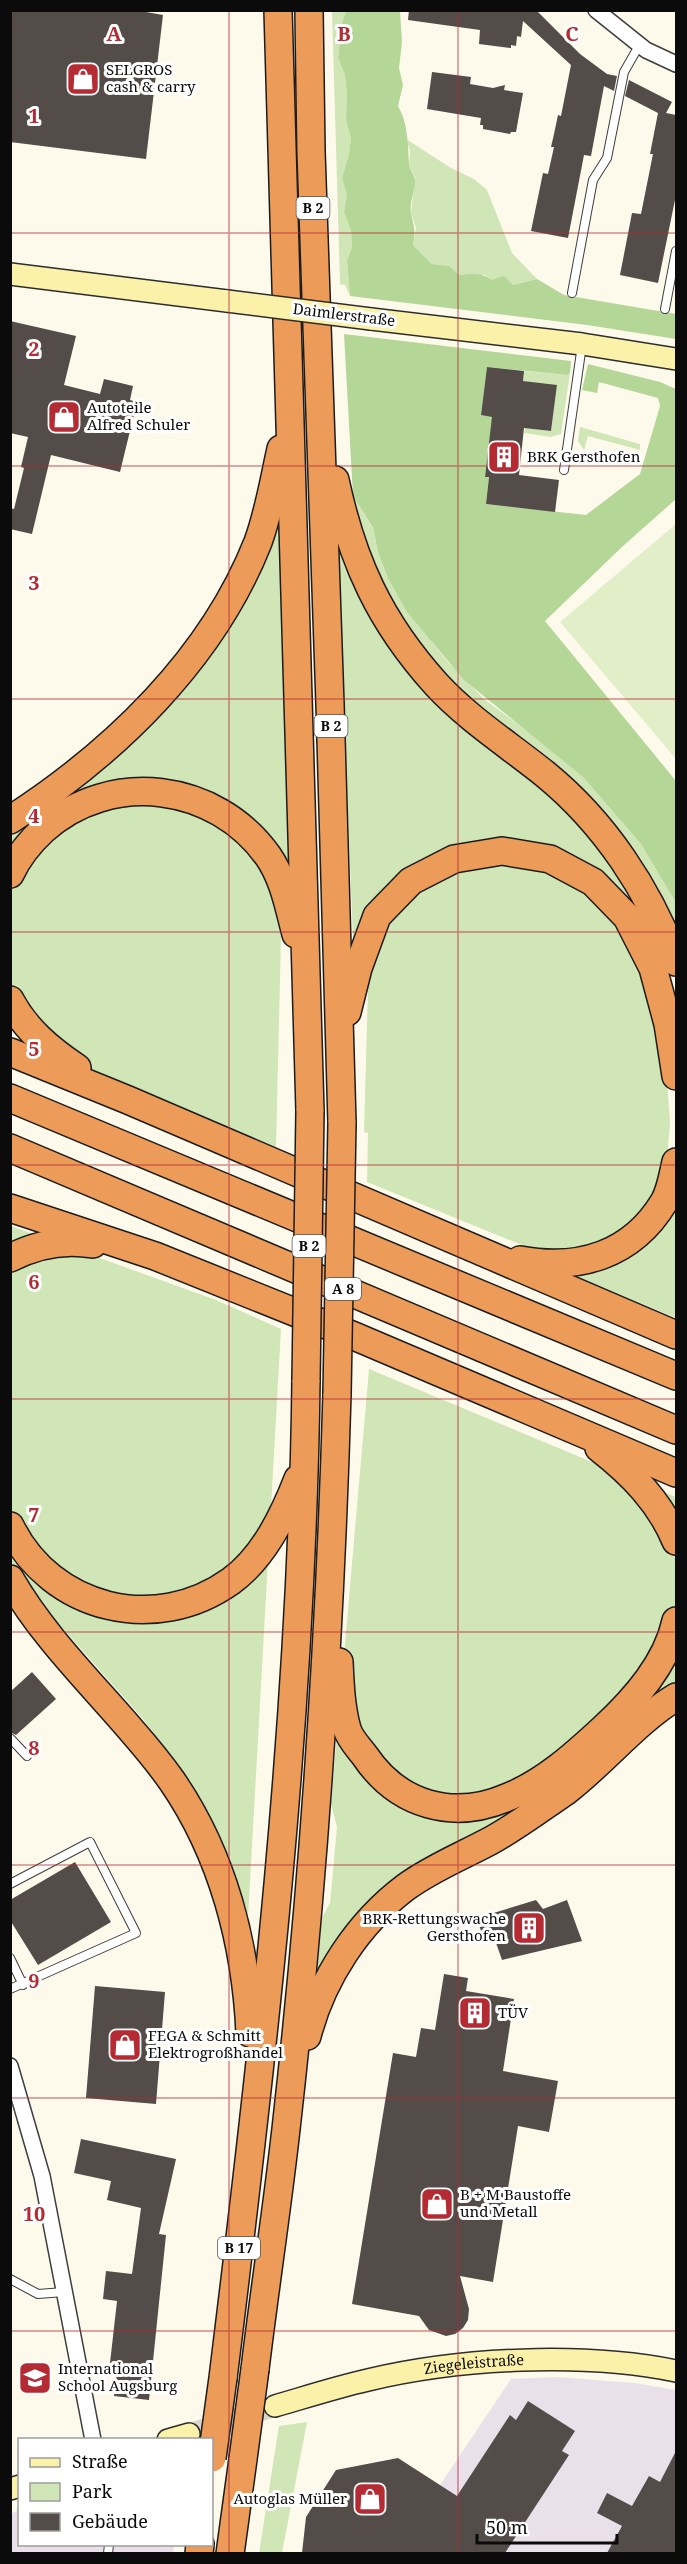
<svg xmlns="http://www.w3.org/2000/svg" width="687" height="2564" font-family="'Noto Serif',serif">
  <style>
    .industrial { fill: #e9e0ea }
    .green { fill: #d0e6b7 }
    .forest { fill: #b4d697 }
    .pitch { fill: #e1eec8 }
    .building { fill: #534c48 }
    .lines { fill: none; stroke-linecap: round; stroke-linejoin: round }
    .secondary-tunnel { stroke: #dad6c9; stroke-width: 21; stroke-dasharray: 21 10; stroke-linecap: butt }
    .lane-casing { stroke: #3e3e3e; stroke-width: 10 }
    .street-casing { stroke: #3e3e3e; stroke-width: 18 }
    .secondary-casing { stroke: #2d2d2d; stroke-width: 24 }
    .highway-casing { stroke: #1c1c1c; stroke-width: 30 }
    .lane { stroke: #fff; stroke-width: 8 }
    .street { stroke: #fff; stroke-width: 15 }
    .secondary { stroke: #fbf1a9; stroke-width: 21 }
    .highway { stroke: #ed9b59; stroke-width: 27 }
    .secondary-bridge-casing { stroke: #2d2d2d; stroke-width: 24; stroke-linecap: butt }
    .highway-bridge-casing { stroke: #1c1c1c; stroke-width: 30; stroke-linecap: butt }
    .secondary-bridge { stroke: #fbf1a9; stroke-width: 21 }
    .highway-bridge { stroke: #ed9b59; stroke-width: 27 }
    .grid { fill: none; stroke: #b42b33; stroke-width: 1.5; stroke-opacity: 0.55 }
    .labels { text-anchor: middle; stroke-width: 6; stroke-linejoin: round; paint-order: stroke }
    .shield { fill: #fff; stroke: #545454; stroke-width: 1.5 }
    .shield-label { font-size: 14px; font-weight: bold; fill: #0b0b0b }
    .poi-label { font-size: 15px; fill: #0b0b0b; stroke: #fff; text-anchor: start }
    .street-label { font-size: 15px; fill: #0b0b0b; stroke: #fff }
    .grid-label { font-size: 20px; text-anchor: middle; font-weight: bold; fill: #b42b33; stroke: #fff; stroke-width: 6; stroke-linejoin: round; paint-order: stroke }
  </style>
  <rect width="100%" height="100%" fill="#fefaeb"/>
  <g class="industrial">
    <polygon points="557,2377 635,2383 676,2390 676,2553 394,2554 511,2379"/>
    <polygon points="19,2510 20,2544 174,2545 173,2553 11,2553 10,2514"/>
  </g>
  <g class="green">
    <polygon points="332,11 346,11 342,23 338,58 345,75 347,96 346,120 351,138 349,154 342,178 347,195 344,212 351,231 352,247 347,261 350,296 345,285 340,284"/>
    <polygon points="406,139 451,168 474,179 487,190 512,253 537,279 513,285 492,280 485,275 458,275 449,266 432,264 413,245 416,228 411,213 415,177 409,166 410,151"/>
    <polygon points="524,371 566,375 570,373 561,434 551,437 524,433 525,428 551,431 557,386 523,381"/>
    <polygon points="580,427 640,444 640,450 588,436 584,450 578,441"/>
    <polygon points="281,493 291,887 230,804 182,783 130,779 11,855 11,827 128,741"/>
    <polygon points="353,496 373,529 378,552 433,643 448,662 484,699 534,736 583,777 641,844 676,903 676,934 473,703 412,644 363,542"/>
    <polygon points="337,538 370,619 424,688 548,793 601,848 638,911 605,879 460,845 421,859 387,886 368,910 353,938"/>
    <polygon points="118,803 166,803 210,820 247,850 271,890 281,936 276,1147 102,1076 59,1055 11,990 11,886 36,847 74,818"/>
    <polygon points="516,861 563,875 595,897 627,940 643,976 666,1068 670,1122 667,1161 655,1197 636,1225 594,1251 544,1254 367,1182 368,1133 364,1132 368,988 379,944 395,913 424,886 467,866"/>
    <polygon points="676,1196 676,1318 576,1276 612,1265"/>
    <polygon points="11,1226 216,1300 281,1329 248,1917 230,1858 186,1776 143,1719 27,1588 11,1561"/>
    <polygon points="369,1369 676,1497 676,1684 514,1813 463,1840 316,1987 322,1918 330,1903 337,1827 331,1804"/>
    <polygon points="307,2422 282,2553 259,2553 279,2426"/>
  </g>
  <g class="forest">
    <path d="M346,11H400L402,42L399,68L403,85L398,106C408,123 408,145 409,164C409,170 415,174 415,181C415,192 409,203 411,213C414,229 416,228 413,245L432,264L449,266L459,275C472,274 481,272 492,280L504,276L513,285L537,279L564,295L676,314V339L587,325L350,296L347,261L352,247L351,231L344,212L347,195L342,178L349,154L351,138L346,120L347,96L345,75L338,58L342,23Z"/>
    <polygon points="344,334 571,361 570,373 567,375 487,367 481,415 495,417 490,438 485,476 489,477 486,504 586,515 640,474 660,406 658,398 599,382 597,393 582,390 588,364 660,382 676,389 676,499 623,546 545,621 676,781 676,903 641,844 583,777 464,680 407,612 388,578 378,552 373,528 353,496"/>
  </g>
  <polygon class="pitch" points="676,524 676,759 560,622"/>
  <g class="building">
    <polygon points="10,10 135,10 163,15 146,159 10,142"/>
    <polygon points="409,10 536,10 580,54 607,74 617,76 614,91 604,86 591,156 584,155 568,238 531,231 543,173 548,174 554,147 551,147 554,134 558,115 561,116 571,65 523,21 521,37 517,36 516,46 511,45 511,48 479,44 480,30 408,20"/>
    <polygon points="432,72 471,77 470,84 493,88 505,85 504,90 523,93 516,132 511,132 510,134 483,129 483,125 480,125 481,118 427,109"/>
    <polygon points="629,80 672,102 666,113 676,115 676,201 675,200 658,283 620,275 632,213 641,214 653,154 650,154 658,113 625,96"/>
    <polygon points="10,321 76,336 64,385 100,394 104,379 133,386 130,400 137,402 120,472 51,455 32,534 10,529 10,508 14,509 24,468 21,467 28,437 10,433"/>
    <polygon points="487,367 524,371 523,381 557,385 551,431 524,428 519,475 559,480 555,512 486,504 489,477 485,477 492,417 481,415"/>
    <polygon points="32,1672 56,1699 16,1735 10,1732 10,1692"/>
    <polygon points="75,1862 111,1922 38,1965 10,1920 10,1900"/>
    <polygon points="536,1900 543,1909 567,1900 582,1941 502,1960 494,1937 484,1941 477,1918"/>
    <polygon points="444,1974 468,1978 466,1991 514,1999 503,2071 558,2081 549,2132 518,2126 493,2282 460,2276 469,2309 468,2320 463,2328 455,2334 446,2336 429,2330 419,2316 352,2304 393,2053 416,2057 421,2028 435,2030"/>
    <polygon points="95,1986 165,1992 156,2104 86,2098"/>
    <polygon points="81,2139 176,2159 159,2234 166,2235 149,2400 114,2396 118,2364 110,2363 117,2301 103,2299 106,2271 132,2274 141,2208 107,2200 111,2181 74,2173"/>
    <polygon points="528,2401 575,2431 562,2451 569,2455 505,2553 302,2553 306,2517 336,2470 398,2458 457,2496 510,2415 516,2420"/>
    <polygon points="676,2451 676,2553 607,2553 622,2526 597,2513 607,2493 632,2506 649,2476 660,2482"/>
  </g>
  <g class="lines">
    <polyline class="secondary-tunnel" points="189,2434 275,2406"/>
    <defs>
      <g id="lane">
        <polyline points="572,293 593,180 607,158 624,72 640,44"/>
        <polyline points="665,309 676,251"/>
        <polyline points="564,470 582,345"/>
        <polyline points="10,1738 27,1756"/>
        <polyline points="10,1884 90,1842 136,1933 10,1989"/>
        <polyline points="10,1958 23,1985"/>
        <polyline points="10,2279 38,2294 64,2292"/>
        <polyline points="108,2554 109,2544"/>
      </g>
      <g id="street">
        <polyline points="596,10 646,50 676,64"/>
        <polyline points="10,2066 42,2176 93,2440"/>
      </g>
      <g id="secondary">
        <polyline points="10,274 227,301"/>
        <polyline points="371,319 582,344 676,359"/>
        <path id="s1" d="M275,2406C306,2397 337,2387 368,2380C461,2358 582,2352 676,2371"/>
        <polyline points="168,2440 189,2434"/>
        <polyline points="10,2489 20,2486"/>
      </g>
      <g id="highway">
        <polyline points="278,10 310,1111"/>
        <polyline points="309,10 311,151 330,704 342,1123"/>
        <path d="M335,480C352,561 380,622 436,684C468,719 509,745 545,774C605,823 649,890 676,962"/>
        <path d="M10,820C114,753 212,659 258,542C269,512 274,480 281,449"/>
        <path d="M10,874C18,857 30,842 43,830C111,769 216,783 268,856C284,879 289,908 296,934"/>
        <path d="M10,1000C26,1030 49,1049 77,1068"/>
        <polyline points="347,1012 358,968 377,916 411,881 454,859 502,851 550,859 593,882 627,917 653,968 668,1024 676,1076"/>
        <polyline points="10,1052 128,1100 676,1335"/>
        <polyline points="10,1098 676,1376"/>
        <polyline points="10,1148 676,1430"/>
        <polyline points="10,1208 155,1256 354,1336 676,1473"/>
        <path d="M10,1258C37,1244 64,1239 93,1244"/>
        <path d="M520,1260C579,1271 632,1255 664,1202C671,1190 673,1174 676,1162"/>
        <path d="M599,1448C632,1474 660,1502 676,1541"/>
        <path d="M10,1526C51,1610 156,1635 231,1581C264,1557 284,1515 298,1479"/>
        <path d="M10,1579C42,1635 91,1683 132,1731C146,1747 160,1764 172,1781C223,1855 246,1945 250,2033"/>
        <path d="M339,1662C340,1684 341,1708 347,1729C350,1739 359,1748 365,1756C398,1805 453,1821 508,1797C544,1783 576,1754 604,1728C635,1699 667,1663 676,1621"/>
        <path d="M307,2036C322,1978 358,1923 406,1887C432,1868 462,1856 490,1841C516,1827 541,1808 566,1791C604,1762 635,1722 676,1697"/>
        <path d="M255,2369C265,2286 278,2203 287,2120C314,1879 330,1637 337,1394"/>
        <path d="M223,2378C264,2047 302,1714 306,1380"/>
        <polyline points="199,2554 200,2544"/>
        <polyline points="230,2554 243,2459"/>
      </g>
    </defs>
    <use href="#lane" class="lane-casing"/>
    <use href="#street" class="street-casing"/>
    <use href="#secondary" class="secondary-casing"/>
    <use href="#highway" class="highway-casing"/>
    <use href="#lane" class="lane"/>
    <use href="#street" class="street"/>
    <use href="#secondary" class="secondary"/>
    <use href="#highway" class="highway"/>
    <defs>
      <polyline id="secondary-bridge" points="227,301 371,319"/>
      <g id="highway-bridge">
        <polyline points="306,1380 310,1111"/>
        <polyline points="337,1394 342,1123"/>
        <polyline points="212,2458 223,2378"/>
        <polyline points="243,2459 255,2369"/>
      </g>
    </defs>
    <use href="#secondary-bridge" class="secondary-bridge-casing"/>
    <use href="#highway-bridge" class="highway-bridge-casing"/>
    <use href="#secondary-bridge" class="secondary-bridge"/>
    <use href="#highway-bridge" class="highway-bridge"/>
  </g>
  <path class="grid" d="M229,10V2554M458,10V2554M10,233H676M10,466H676M10,699H676M10,932H676M10,1165H676M10,1399H676M10,1632H676M10,1865H676M10,2098H676M10,2331H676"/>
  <defs>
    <symbol id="shop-square" viewBox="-11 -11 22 22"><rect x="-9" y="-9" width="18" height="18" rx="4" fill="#b42b33" stroke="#fff"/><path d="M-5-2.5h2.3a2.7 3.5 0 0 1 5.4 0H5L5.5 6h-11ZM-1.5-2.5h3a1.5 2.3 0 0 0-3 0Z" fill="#fff"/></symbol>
    <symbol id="building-square" viewBox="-11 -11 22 22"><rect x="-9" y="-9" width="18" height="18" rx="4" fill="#b42b33" stroke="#fff"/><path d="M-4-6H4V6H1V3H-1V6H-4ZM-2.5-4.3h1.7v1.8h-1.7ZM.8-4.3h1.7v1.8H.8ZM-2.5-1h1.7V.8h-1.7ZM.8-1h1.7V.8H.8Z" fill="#fff"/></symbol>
    <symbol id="school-square" viewBox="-11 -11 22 22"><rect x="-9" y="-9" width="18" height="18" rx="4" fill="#b42b33" stroke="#fff"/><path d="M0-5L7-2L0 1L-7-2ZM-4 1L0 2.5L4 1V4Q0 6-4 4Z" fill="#fff"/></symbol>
  </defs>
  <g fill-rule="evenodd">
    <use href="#shop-square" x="64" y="60" width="38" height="38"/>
    <use href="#shop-square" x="45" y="398" width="38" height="38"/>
    <use href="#building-square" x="485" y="438" width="38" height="38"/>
    <use href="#building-square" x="510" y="1909" width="38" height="38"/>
    <use href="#building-square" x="456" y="1994" width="38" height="38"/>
    <use href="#shop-square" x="106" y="2026" width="38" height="38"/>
    <use href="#shop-square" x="418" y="2185" width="38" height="38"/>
    <use href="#school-square" x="16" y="2359" width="38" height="38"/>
    <use href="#shop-square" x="351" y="2480" width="38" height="38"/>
  </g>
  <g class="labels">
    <g class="shield">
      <rect x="296.5" y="197" width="33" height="22" rx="4.5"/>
      <rect x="314.5" y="715" width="33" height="22" rx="4.5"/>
      <rect x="292.5" y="1235" width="33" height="22" rx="4.5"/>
      <rect x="325" y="1278" width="36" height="22" rx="4.5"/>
      <rect x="218" y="2237" width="42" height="22" rx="4.5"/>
    </g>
    <g class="shield-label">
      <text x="313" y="213">B 2</text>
      <text x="331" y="731">B 2</text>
      <text x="309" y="1251">B 2</text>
      <text x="343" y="1294">A 8</text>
      <text x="239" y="2253">B 17</text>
    </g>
    <g class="poi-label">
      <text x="106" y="75">SELGROS<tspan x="106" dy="17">cash &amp; carry</tspan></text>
      <text x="87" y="413">Autoteile<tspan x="87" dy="17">Alfred Schuler</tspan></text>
      <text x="527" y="462">BRK Gersthofen</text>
      <text x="506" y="1924" text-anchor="end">BRK-Rettungswache<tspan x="506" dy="17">Gersthofen</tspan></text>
      <text x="498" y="2018">TÜV</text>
      <text x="148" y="2041">FEGA &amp; Schmitt<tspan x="148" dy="17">Elektrogroßhandel</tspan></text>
      <text x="460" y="2200">B + M Baustoffe<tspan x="460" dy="17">und Metall</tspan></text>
      <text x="58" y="2374">International<tspan x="58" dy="17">School Augsburg</tspan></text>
      <text x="347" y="2504" text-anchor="end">Autoglas Müller</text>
    </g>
    <g class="street-label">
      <text transform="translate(344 315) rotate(7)" y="5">Daimlerstraße</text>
      <text dy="5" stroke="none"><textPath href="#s1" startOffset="204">Ziegeleistraße</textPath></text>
    </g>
  </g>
  <g class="grid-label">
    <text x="114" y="41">A</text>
    <text x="344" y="41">B</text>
    <text x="572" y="41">C</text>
    <text x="34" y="123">1</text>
    <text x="34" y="356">2</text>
    <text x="34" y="590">3</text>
    <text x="34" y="823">4</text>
    <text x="34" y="1056">5</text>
    <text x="34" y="1289">6</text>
    <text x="34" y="1522">7</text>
    <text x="34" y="1755">8</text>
    <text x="34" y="1988">9</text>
    <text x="34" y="2221">10</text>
  </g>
  <rect width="687" height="2564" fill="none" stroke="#0b0b0b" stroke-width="24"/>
  <rect x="18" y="2438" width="195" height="108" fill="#ffffff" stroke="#9d9d9d" stroke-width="1.5"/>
  <rect x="30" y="2458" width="30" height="9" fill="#fbf1a9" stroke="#9d9d9d" stroke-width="1.5"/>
  <text x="72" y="2468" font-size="18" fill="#0b0b0b">Straße</text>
  <rect x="30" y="2483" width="30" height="18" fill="#d0e6b7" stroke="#9d9d9d" stroke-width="1.5"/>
  <text x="72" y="2498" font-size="18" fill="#0b0b0b">Park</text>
  <rect x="30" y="2513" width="30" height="18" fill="#534c48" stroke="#9d9d9d" stroke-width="1.5"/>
  <text x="72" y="2528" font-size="18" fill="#0b0b0b">Gebäude</text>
  <path d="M477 2534v9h140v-9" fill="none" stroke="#0b0b0b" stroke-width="3"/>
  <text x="486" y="2534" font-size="18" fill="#0b0b0b" stroke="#ffffff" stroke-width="4.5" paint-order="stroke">50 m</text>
</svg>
